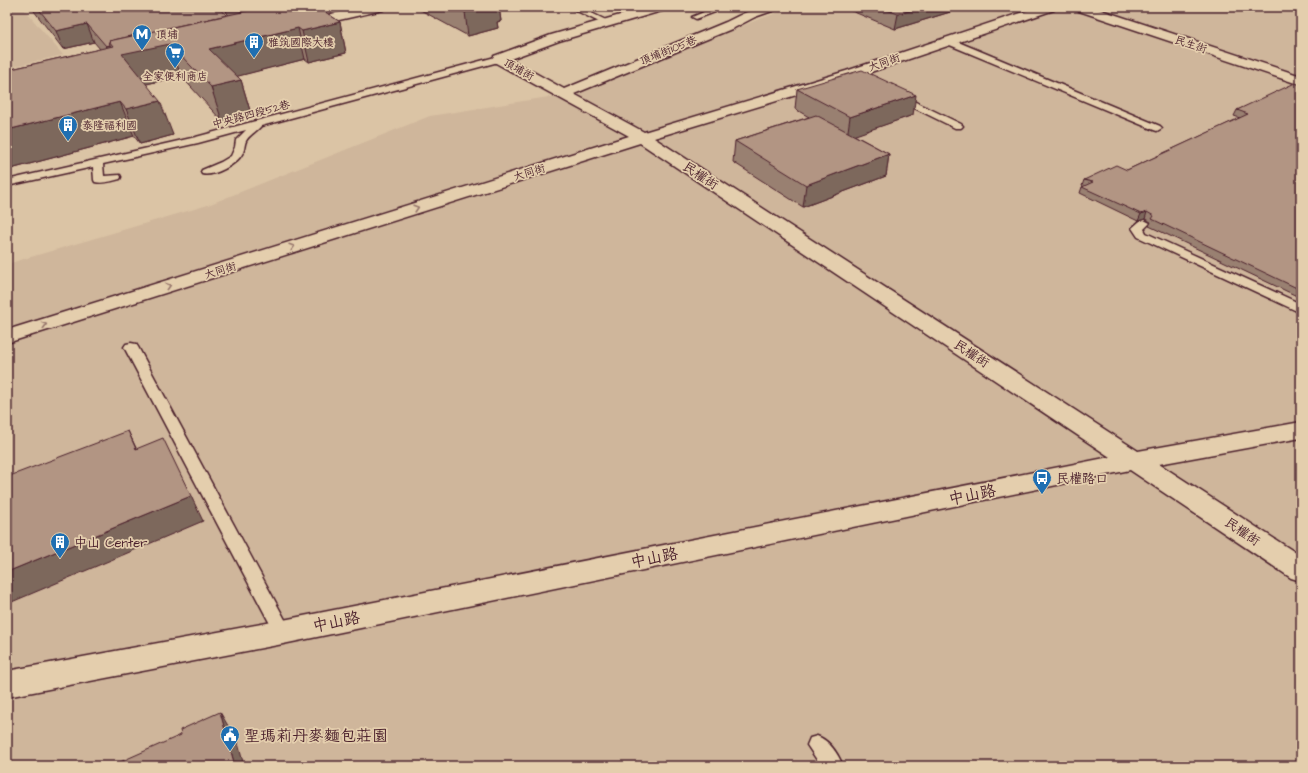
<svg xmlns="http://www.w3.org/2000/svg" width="1308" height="773" font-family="'Architects Daughter','LXGW WenKai TC',sans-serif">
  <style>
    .built { fill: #cfb69b }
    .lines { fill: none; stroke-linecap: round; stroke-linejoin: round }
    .lane-casing { stroke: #4a1f2b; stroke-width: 3 }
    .street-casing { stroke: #4a1f2b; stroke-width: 3 }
    .primary-casing { stroke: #4a1f2b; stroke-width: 3 }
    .lane { fill: #e4cead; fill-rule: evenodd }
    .street { fill: #e4cead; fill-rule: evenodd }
    .primary { fill: #e4cead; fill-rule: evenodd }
    .wall { fill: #998071; stroke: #4a1f2b }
    .shaded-wall { fill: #7d685c; stroke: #4a1f2b }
    .building { fill: #b29583; stroke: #4a1f2b }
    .oneway { stroke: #97766c }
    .labels { text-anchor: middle; stroke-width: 3.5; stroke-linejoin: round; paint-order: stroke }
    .far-poi-label { font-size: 11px; fill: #4a1f2b; stroke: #e4cead; text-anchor: start }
    .far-street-label { font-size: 11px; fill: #4a1f2b; stroke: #e4cead }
    .street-label { font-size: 13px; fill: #4a1f2b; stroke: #e4cead }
    .poi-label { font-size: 13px; fill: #4a1f2b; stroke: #e4cead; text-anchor: start }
    .near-street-label { font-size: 16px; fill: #4a1f2b; stroke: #e4cead }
    .near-poi-label { font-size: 16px; fill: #4a1f2b; stroke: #e4cead; text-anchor: start }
  </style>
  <rect width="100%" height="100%" fill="#dbc4a5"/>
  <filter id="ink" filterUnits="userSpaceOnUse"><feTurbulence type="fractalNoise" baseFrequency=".025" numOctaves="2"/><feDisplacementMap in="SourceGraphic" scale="8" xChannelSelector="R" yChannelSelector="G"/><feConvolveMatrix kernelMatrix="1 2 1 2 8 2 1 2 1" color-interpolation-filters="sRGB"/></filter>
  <g filter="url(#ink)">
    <g class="built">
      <polygon points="7,7 22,7 63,55 7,68"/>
      <polygon points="794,7 1301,7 1301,766 7,766 7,264 208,205 430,116 580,92 757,20"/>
    </g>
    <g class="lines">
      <defs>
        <g id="lane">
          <polygon points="569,7 579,7 610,22 609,24 603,24"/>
          <polygon points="694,7 705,7 715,12 696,19 692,17 704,12"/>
          <polygon points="945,39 951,39 1160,126 1162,128 1157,131 1154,130 945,43"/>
          <path d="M499,56L503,59L502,61L261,126C257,131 248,136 246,141C244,145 245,150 242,154C237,164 214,177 202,174L201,172L202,170L221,162L231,156L235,147L236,140L246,130L198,143L103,164L104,176L120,175L121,177L120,179C112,181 103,184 95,182L94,180L93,167L7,186V180L196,137Z"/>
          <polygon points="897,93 961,124 963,126 961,128 955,128 894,98 892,96 894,94"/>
          <polygon points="1144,220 1150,223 1144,229 1146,233 1301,304 1301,313 1138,237 1132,228 1140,221"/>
          <polygon points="131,343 136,344 138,347 289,627 292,632 289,637 283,640 277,637 124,347 126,344"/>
          <path d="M817,736C829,740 838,754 843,766H821L807,745L810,738Z"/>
        </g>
        <g id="street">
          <path d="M648,7H667L665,10L559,41L510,59L564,89L726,22C746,12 754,7 777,7L775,10L755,17L734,28L574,94L644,132L846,71L1038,7H1056L1054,10L856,77L654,138L1138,451L1301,422V438L1159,464L1301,556V581L1291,578L1130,470L283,644L7,697V671L283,620L1110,457L640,143L7,343V330L629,136L494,62L492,59L494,56L551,35Z"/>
          <polygon points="1074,7 1092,7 1301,76 1301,85 1076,10"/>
        </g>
        <polygon id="primary" points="363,7 385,7 383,10 304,28 300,27 298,24 300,21"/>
      </defs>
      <use href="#lane" class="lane-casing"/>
      <use href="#street" class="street-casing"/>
      <use href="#primary" class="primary-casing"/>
      <use href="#lane" class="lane"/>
      <use href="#street" class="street"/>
      <use href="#primary" class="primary"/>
    </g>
    <g class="wall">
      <polygon points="31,7 217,7 227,15 229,15 227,13 225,7 318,7 340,22 346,53 309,62 305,59 237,76 241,80 251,114 222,121 181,76 146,84 173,135 140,144 134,136 7,170 7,70 100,49 94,42 63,49"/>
      <polygon points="415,7 499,7 501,21 497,22 498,28 468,36"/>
      <polygon points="842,7 964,7 963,8 895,29"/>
      <polygon points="1301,85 1301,298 1149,226 1151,222 1145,219 1138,221 1080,193 1082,187 1083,186 1082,186 1084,180 1127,170 1240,118 1234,116 1237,110"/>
      <polygon points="797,89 913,115 854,135 889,154 886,176 803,207 733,162 735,141 809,117 795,109"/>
    </g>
    <g class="shaded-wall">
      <polygon points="485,7 499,7 501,21 497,22 498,28 468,36 465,12"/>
      <polygon points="923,7 964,7 963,8 895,29 898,14"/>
      <polygon points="340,22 346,53 309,62 302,31"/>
      <polygon points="87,24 94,42 63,49 56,31"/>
      <polygon points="298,28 305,59 219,81 209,49"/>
      <polygon points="170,44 181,76 134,87 113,46"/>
      <polygon points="110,45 117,63 113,64 106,46"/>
      <polygon points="241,80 251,114 222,121 211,87"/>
      <polygon points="916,95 913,115 847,138 850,117"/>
      <polygon points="160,101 173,135 140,144 126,109"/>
      <polygon points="120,102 134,136 7,170 7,130"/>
      <polygon points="889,154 886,176 803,207 806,185"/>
      <polygon points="1147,212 1145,219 1138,221 1141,214"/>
      <polygon points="128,431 140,456 136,449"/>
      <polygon points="191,496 203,521 7,604 7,572"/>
      <polygon points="220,712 238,743 244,766 235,766"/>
    </g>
    <g class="building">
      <polygon points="37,7 217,7 227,15 109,41 110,45 106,46 87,24 56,31"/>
      <polygon points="236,7 265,7 242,12"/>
      <polygon points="265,7 318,7 340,22 302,31 298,28 209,49 241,80 211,87 170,44 122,54 160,101 126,109 120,102 7,130 7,70 113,46 109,41"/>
      <polygon points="455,7 485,7 465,12"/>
      <polygon points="879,7 923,7 898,14"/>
      <polygon points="862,70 916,95 850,117 797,89"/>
      <polygon points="1295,83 1301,85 1301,290 1152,219 1154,216 1147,212 1141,214 1082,187 1093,182 1084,180 1116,165 1127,170 1248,114 1237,110"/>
      <polygon points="816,115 889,154 806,185 735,141"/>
      <polygon points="128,431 136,449 163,438 191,496 7,572 7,477"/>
      <polygon points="220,712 235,766 111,766 181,735 180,730"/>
    </g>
    <defs><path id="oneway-chevron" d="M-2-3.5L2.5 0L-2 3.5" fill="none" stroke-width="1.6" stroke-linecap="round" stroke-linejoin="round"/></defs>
    <g class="oneway">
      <use href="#oneway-chevron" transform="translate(416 208) rotate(-17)"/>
      <use href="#oneway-chevron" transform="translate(292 247) rotate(-17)"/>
      <use href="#oneway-chevron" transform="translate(168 286) rotate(-17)"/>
      <use href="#oneway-chevron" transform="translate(44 325) rotate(-17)"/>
    </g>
  </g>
  <defs>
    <symbol id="metro-pin" viewBox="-11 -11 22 30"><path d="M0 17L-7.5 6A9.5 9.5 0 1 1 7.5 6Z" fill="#1f6fb2" stroke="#e4cead"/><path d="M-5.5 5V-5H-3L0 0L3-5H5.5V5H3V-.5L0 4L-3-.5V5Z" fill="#fff"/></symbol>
    <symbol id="building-pin" viewBox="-11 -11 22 30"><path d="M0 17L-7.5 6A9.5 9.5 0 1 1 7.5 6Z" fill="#1f6fb2" stroke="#e4cead"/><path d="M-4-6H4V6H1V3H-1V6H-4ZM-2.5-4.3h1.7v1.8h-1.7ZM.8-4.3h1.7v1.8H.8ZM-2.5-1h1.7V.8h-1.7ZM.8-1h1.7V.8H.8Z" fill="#fff"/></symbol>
    <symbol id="supermarket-pin" viewBox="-11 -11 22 30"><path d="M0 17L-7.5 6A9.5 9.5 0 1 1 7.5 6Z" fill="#1f6fb2" stroke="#e4cead"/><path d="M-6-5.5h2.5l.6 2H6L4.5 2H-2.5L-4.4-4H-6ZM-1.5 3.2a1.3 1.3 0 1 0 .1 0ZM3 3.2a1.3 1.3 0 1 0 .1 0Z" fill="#fff"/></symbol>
    <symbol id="bus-pin" viewBox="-11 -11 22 30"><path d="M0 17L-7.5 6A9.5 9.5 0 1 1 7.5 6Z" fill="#1f6fb2" stroke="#e4cead"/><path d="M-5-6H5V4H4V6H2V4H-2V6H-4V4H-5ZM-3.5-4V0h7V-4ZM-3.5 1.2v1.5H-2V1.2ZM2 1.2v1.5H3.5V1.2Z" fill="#fff"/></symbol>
    <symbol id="civic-pin" viewBox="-11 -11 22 30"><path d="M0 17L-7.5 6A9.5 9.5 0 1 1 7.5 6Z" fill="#1f6fb2" stroke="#e4cead"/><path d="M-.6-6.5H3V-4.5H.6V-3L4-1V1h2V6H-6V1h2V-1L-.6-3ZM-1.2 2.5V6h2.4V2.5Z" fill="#fff"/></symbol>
  </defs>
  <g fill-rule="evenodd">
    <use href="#metro-pin" x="131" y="23" width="22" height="30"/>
    <use href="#building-pin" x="243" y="31" width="22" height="30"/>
    <use href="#supermarket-pin" x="164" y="41" width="22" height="30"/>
    <use href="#building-pin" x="57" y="114" width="22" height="30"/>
    <use href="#bus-pin" x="1031" y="467" width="22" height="30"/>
    <use href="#building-pin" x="49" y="531" width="22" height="30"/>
    <use href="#civic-pin" x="219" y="724" width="22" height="30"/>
  </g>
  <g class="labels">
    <g class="far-poi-label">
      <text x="156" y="38">頂埔</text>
      <text x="268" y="46">雅筑國際大樓</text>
      <text x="175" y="80" text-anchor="middle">全家便利商店</text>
      <text x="82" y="129">泰隆福利國</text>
    </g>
    <g class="far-street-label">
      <text transform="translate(1191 44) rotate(19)" y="4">民生街</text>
      <text transform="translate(668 50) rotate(-22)" y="4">頂埔街105巷</text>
      <text transform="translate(884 62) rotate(-19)" y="4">大同街</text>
      <text transform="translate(519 69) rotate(29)" y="4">頂埔街</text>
      <text transform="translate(251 114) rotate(-15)" y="4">中央路四段52巷</text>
      <text transform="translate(529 172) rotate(-17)" y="4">大同街</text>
      <text transform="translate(220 270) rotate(-17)" y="4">大同街</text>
    </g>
    <g class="street-label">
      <text transform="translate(701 175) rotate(33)" y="5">民權街</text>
      <text transform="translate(972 353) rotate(33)" y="5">民權街</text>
      <text transform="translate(1243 531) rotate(34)" y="5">民權街</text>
    </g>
    <g class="poi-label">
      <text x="1056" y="483">民權路口</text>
      <text x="74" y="547">中山 Center</text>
    </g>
    <g class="near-street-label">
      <text transform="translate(972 494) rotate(-11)" y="6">中山路</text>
      <text transform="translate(654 557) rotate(-11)" y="6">中山路</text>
      <text transform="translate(336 621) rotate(-11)" y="6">中山路</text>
    </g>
    <g class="near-poi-label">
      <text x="244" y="741">聖瑪莉丹麥麵包莊園</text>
    </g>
  </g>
  <rect width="1308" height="773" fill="none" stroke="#e4cead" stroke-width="24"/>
  <rect x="12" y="12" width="1284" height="749" fill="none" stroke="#4a1f2b" stroke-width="1.5" filter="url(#ink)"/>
</svg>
